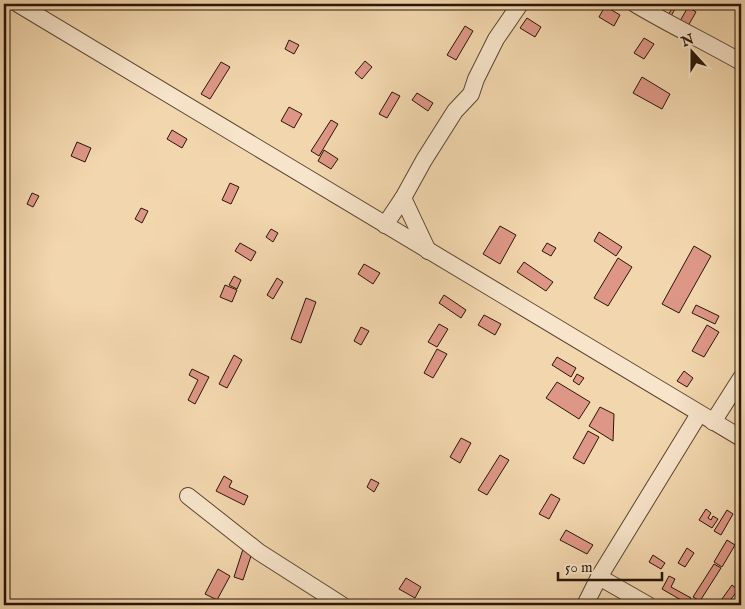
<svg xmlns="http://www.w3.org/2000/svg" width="745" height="609" font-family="'IM FELL English',serif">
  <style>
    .building { fill: #de9786; stroke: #291608 }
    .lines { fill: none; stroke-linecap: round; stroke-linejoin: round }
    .minor-casing { stroke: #5b4631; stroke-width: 18 }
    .minor { stroke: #f7e4ca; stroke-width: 16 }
  </style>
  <rect width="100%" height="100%" fill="#f2d6ad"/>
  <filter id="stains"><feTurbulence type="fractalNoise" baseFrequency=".004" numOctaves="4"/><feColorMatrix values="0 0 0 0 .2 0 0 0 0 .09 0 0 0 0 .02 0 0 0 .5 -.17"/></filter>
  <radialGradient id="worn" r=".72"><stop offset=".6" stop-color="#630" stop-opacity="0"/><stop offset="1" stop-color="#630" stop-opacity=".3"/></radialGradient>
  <g class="building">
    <polygon points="605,6 620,15 614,26 599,17"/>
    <polygon points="673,7 675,9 671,16 668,15"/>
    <polygon points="688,7 696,12 688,26 680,21"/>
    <polygon points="527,18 541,27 535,37 520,28"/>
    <polygon points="465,26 473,31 456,60 447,55"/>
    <polygon points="644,38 654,44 644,59 634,53"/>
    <polygon points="289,40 299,45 294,54 285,49"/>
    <polygon points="365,61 372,67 362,79 355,73"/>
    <polygon points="221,62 230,67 210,99 201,94"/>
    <polygon points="642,77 670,94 662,109 633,93"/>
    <polygon points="392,92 400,96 387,118 379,114"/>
    <polygon points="417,93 433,103 428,111 412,100"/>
    <polygon points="289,107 302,114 294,128 281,121"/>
    <polygon points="331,120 338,124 319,156 311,151"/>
    <polygon points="172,130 187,139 182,148 167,139"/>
    <polygon points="77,142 91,148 85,162 71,156"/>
    <polygon points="324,150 338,159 331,169 318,161"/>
    <polygon points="230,183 239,187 231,204 222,200"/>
    <polygon points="32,193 39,196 33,207 27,204"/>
    <polygon points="141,208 148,211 142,223 135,219"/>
    <polygon points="500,226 516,235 500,264 483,254"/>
    <polygon points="271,229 278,233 273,242 266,237"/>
    <polygon points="599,232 622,247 616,256 594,241"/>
    <polygon points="240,243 256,252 251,261 235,251"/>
    <polygon points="547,243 556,248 551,256 542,251"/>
    <polygon points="694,246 711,256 679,313 662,304"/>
    <polygon points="618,258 632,267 608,306 594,298"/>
    <polygon points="524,262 553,282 546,291 517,272"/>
    <polygon points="364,264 380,273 373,284 358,274"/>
    <polygon points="234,276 241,280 237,289 229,285"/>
    <polygon points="277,278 283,282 273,299 267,295"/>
    <polygon points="225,285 237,290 232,302 220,297"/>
    <polygon points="444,295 466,310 461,318 439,303"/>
    <polygon points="306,298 316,302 301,343 291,339"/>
    <polygon points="696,305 719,316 715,324 692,313"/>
    <polygon points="484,315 501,324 495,335 478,325"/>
    <polygon points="439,324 448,329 437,347 428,342"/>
    <polygon points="707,325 719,332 704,357 692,351"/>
    <polygon points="361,327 369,331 361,345 354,341"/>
    <polygon points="437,349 447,354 433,378 424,373"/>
    <polygon points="234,355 242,360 227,388 219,384"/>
    <polygon points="557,357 576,368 571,377 552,365"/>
    <polygon points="192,369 209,377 195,404 188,400 198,380 189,375"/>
    <polygon points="684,371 693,378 687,387 677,381"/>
    <polygon points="577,374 584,378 579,385 573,381"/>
    <polygon points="557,382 590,402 579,419 546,398"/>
    <polygon points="600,407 614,414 613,441 589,426"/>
    <polygon points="588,431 599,437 584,464 573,458"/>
    <polygon points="461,438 471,443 460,463 450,457"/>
    <polygon points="500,455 509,460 487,495 478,490"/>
    <polygon points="224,476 232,481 229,487 248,496 244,505 216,491"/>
    <polygon points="371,479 379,483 374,492 367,487"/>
    <polygon points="551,494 560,499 549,519 539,514"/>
    <polygon points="706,509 711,513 708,518 711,520 713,516 718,519 712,528 699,520"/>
    <polygon points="727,510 733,514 721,535 714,531"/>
    <polygon points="566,530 593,545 587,554 560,540"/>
    <polygon points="727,540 735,545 722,567 714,562"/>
    <polygon points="244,546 253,550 243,580 234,577"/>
    <polygon points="687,548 694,553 685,567 678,563"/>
    <polygon points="653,555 665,563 661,569 649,562"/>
    <polygon points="714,564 721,568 700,601 693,597"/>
    <polygon points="218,569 230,576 217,600 205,594"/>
    <polygon points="669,576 675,579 671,587 691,598 688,604 662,589"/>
    <polygon points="406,578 421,587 415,598 399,589"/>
    <polygon points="732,585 738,590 728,603 722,599"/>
  </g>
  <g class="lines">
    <defs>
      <g id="minor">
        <polyline points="18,4 741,438"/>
        <path d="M635,4C670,25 706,42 741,62"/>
        <polyline points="385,225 403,198"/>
        <polyline points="428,251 403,198 424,160 455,111 471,94 476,79 496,39 520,4"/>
        <polyline points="713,422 741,378"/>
        <polyline points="188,496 259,552 342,605"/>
        <polyline points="599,577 648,605"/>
        <polyline points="585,605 599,577 699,414"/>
      </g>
    </defs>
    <use href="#minor" class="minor-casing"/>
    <use href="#minor" class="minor"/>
  </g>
  <rect width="745" height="609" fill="none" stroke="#f2d6ad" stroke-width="20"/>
  <rect x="5" y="5" width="735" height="599" fill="none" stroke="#291608" stroke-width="2.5"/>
  <rect x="10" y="10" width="725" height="589" fill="none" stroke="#291608"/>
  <g transform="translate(692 52) rotate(339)" stroke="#f7e4ca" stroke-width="4" paint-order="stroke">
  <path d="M0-4L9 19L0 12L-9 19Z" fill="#291608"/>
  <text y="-8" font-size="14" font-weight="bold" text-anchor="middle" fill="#291608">N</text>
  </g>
  <path d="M558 572v8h104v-8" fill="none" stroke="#291608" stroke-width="2.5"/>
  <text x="565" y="572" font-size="15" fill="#291608" stroke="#f7e4ca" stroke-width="4" paint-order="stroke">50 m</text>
  <rect width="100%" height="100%" filter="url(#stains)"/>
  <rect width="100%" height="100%" fill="url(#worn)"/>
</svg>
